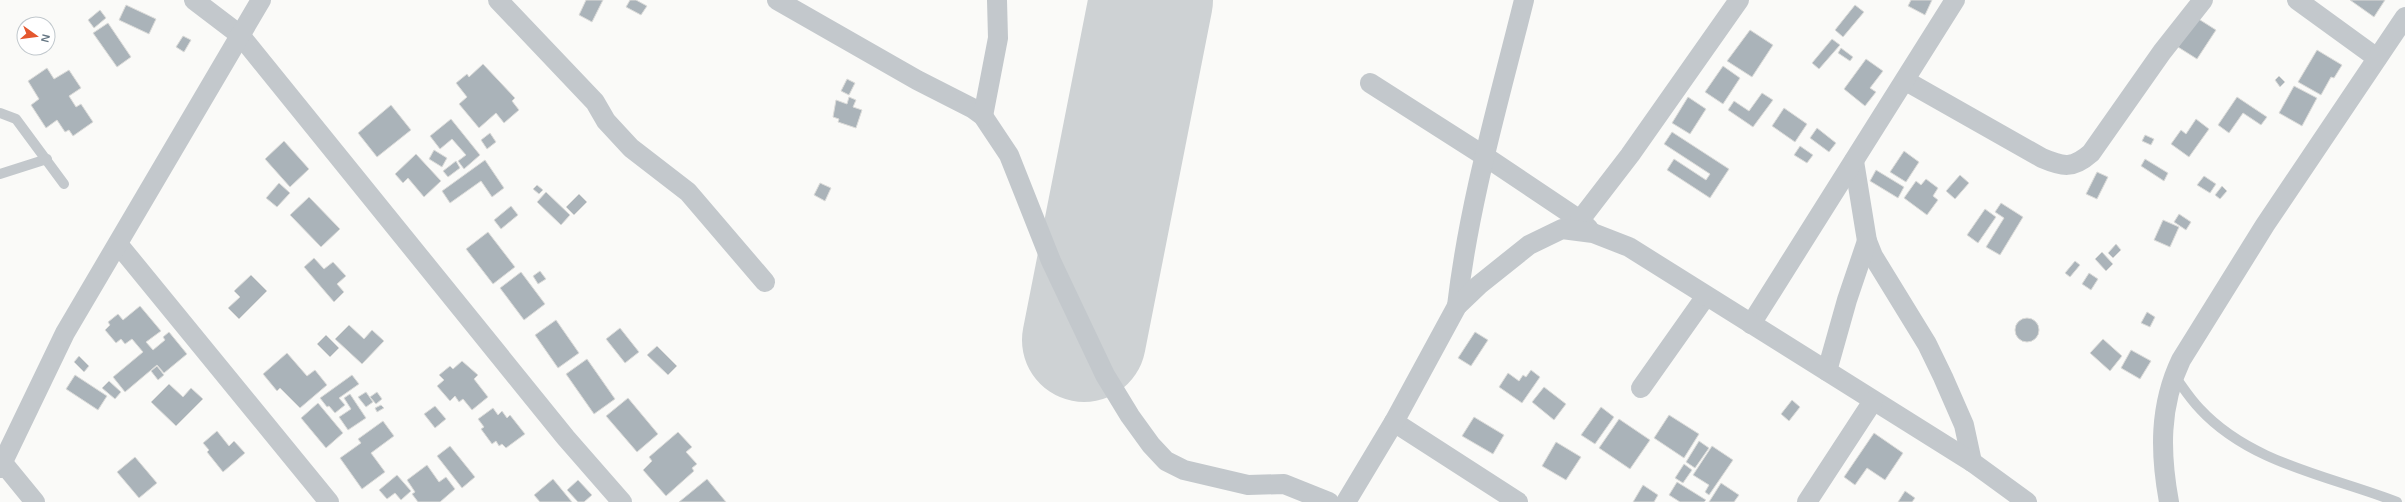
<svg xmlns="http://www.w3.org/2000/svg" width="2405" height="502" font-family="Arial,sans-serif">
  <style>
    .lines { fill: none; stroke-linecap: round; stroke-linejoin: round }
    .runway { stroke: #ced2d4; stroke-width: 124 }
    .building { fill: #aab3b9; stroke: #dcdcda }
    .service { stroke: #c3c8cc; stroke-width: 10 }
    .minor { stroke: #c3c8cc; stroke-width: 20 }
  </style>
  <rect width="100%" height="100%" fill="#fafaf8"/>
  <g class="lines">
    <polyline class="runway" points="1084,340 1151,0"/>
  </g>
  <g class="building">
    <polygon points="586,0 603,0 592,22 579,15"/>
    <polygon points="630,0 636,0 647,6 641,15 626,7"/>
    <polygon points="1911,0 1932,0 1925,15 1908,6"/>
    <polygon points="2350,0 2385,0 2374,17"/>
    <polygon points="126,5 156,19 149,34 119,20"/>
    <polygon points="1855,5 1864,12 1843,37 1835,30"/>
    <polygon points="100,10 106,18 94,28 88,20"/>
    <polygon points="2197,18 2216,30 2197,59 2178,47"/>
    <polygon points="108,23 131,57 117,67 93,33"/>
    <polygon points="1750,30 1773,45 1752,77 1727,61"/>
    <polygon points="183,36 191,40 184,52 176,47"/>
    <polygon points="1832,39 1840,45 1819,69 1812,63"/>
    <polygon points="1841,48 1853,57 1850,61 1838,53"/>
    <polygon points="2317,50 2342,65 2334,78 2331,77 2321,95 2298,82"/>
    <polygon points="1866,59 1883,71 1870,88 1876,92 1865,106 1844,89"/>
    <polygon points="483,64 515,98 512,101 519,110 504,123 496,113 479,128 459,104 467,97 456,83 467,74 469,77"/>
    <polygon points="1723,66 1740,78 1723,104 1705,92"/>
    <polygon points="47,68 54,79 69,70 81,88 69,96 76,107 81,104 93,122 73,136 69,130 65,132 57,120 46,128 31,105 39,99 28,81"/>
    <polygon points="2279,76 2285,82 2280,87 2275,80"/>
    <polygon points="847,79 855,83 849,95 841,91"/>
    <polygon points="2294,86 2317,98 2302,126 2279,113"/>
    <polygon points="1762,93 1773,100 1753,127 1728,110 1734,101 1749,111"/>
    <polygon points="849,97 856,100 853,107 862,110 856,128 838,122 839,119 833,117 836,100 847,104"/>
    <polygon points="1688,97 1706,109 1690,134 1672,123"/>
    <polygon points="2237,97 2267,117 2261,125 2243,113 2229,133 2218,125"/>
    <polygon points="391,105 411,130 377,157 358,133"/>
    <polygon points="1784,108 1807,124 1795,142 1772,126"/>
    <polygon points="451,119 480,155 464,169 458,161 466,155 452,139 440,149 430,136"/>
    <polygon points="2196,119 2209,129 2189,157 2171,144 2181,130 2186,134"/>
    <polygon points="1817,128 1836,143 1829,152 1810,138"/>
    <polygon points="1672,132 1729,169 1710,198 1667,170 1674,159 1706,180 1710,174 1664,144"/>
    <polygon points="490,133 496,142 487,149 481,140"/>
    <polygon points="2145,135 2154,139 2151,145 2142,141"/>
    <polygon points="284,141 309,169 290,187 265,159"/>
    <polygon points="1800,146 1813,155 1807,163 1794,155"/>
    <polygon points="434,150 447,158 442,167 429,159"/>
    <polygon points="1904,151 1919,162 1906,182 1890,172"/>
    <polygon points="416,154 441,181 424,197 408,178 403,183 395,174"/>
    <polygon points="2145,159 2168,173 2164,181 2141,166"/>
    <polygon points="485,160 504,188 492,197 481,181 450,203 442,191"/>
    <polygon points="456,161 460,168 448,177 443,171"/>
    <polygon points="1876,170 1904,187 1898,198 1870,181"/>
    <polygon points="2097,172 2108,177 2097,199 2086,194"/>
    <polygon points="1960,175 1969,183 1955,199 1946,191"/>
    <polygon points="2204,176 2216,184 2210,193 2197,185"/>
    <polygon points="1926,179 1938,188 1933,196 1938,200 1927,215 1904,198 1916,181 1921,185"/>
    <polygon points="279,183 290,193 277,207 266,198"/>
    <polygon points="820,183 831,188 825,201 814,195"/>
    <polygon points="537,185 543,190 539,194 533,189"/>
    <polygon points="2222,186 2227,191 2220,199 2215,195"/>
    <polygon points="546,192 570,215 561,225 537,202"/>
    <polygon points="579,194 587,202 574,215 566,207"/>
    <polygon points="309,197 340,229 321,247 290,215"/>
    <polygon points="2001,203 2023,217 2000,255 1986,247 2004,218 1995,212"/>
    <polygon points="511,206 518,215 501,229 494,220"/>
    <polygon points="1985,209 1996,217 1978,243 1967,235"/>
    <polygon points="2179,214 2191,222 2186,230 2174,222"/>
    <polygon points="2163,220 2179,227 2170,247 2154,240"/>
    <polygon points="488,232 515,267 493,284 466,249"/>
    <polygon points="2116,244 2121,250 2113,258 2108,253"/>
    <polygon points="2102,252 2113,264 2106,271 2095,259"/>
    <polygon points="314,258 324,269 333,262 346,276 337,284 344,292 334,302 304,267"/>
    <polygon points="2075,261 2080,265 2070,277 2065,273"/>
    <polygon points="540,271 546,279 538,284 533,276"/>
    <polygon points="521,272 545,304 524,320 500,288"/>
    <polygon points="2089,273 2098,279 2091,290 2082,284"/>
    <polygon points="251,275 267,291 239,319 228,308 240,297 234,291"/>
    <polygon points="140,306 161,331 146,342 153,350 165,340 163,337 169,332 187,354 164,373 157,365 125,392 113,377 143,352 132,339 125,344 121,339 116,343 105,330 110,325 108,322 118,314 123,320"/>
    <polygon points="2147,312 2155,317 2150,327 2141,323"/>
    <circle cx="2027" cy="330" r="12"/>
    <polygon points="556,320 579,353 558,368 535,335"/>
    <polygon points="349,325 364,339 372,330 384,341 362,364 335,339"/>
    <polygon points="620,328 639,352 625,363 606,339"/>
    <polygon points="1475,332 1488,340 1471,366 1458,358"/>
    <polygon points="326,335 339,348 330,357 317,344"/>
    <polygon points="2103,339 2122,356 2110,371 2090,353"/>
    <polygon points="657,346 677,366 668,375 647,355"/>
    <polygon points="2131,350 2151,361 2140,379 2121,368"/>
    <polygon points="287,353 307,376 315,370 327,385 300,408 280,388 277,391 263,374"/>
    <polygon points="79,356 89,366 84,372 74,362"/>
    <polygon points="587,359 615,399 594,414 566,374"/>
    <polygon points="462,361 478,375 474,379 488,397 472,410 463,399 459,402 455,396 450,401 437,386 444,380 439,375 450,366 453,369"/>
    <polygon points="157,366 164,375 158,380 151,371"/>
    <polygon points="1531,370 1540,377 1522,403 1499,387 1508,373 1519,381 1523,375 1526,377"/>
    <polygon points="75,375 107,396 98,410 66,389"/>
    <polygon points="352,375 359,384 339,398 345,405 335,413 329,406 327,407 320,398"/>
    <polygon points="109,381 121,392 115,399 102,388"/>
    <polygon points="169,384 183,397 191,388 203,399 176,426 151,402"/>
    <polygon points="1544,387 1566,404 1554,420 1532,402"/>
    <polygon points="366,392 373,402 366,407 358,397"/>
    <polygon points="377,392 382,399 376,404 370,397"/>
    <polygon points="350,394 366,418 348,430 339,417 351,409 344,398"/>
    <polygon points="628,398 658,434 637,452 606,416"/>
    <polygon points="1792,400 1800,407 1789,421 1781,414"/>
    <polygon points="318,403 343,433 326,448 301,418"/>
    <polygon points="381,405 384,408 377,412 375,408"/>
    <polygon points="435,406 446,419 435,428 424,414"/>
    <polygon points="1601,407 1614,417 1595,444 1581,435"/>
    <polygon points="493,408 498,415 502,411 507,418 510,415 525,434 506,448 502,444 499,446 496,441 492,444 481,429 484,427 478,419"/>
    <polygon points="1669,415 1699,434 1684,458 1654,438"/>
    <polygon points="1474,417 1504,435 1493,454 1462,436"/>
    <polygon points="1619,419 1650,440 1630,469 1599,448"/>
    <polygon points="383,421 394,436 371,453 385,472 362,489 340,458 361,443 358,439"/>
    <polygon points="217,431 229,446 234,441 245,453 223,472 207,452 209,450 203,443"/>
    <polygon points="678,432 692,447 686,452 697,464 692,468 694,471 666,496 643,470 652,461 649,457"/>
    <polygon points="1874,433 1903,453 1885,480 1867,468 1855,485 1844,477"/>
    <polygon points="1699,441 1709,448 1695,468 1686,462"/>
    <polygon points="1556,442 1581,457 1566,480 1542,466"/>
    <polygon points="450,446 475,477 462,488 437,456"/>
    <polygon points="1712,446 1733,460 1709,495 1705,492 1709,485 1693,475"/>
    <polygon points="135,457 157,483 139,498 117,472"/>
    <polygon points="1684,464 1692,470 1683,483 1675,478"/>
    <polygon points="427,465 439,482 446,477 455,489 440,502 418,502 412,494 415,492 407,480"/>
    <polygon points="397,475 411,491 401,500 395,493 387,499 379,490"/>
    <polygon points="553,479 572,502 540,502 534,495"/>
    <polygon points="707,479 726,502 679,502"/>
    <polygon points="578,480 592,495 584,502 578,502 567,490"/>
    <polygon points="1677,482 1706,500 1704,502 1680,502 1669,495"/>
    <polygon points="1721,483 1739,495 1734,502 1709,502"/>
    <polygon points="1643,485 1658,495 1654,502 1633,502"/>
    <polygon points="1905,491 1915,498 1912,502 1898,502"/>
  </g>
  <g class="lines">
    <g class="service">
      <polyline points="0,113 16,119 64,184"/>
      <polyline points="0,174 47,159"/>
      <path d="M2174,375C2182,386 2190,399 2200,409C2251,464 2330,476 2397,502"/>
    </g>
    <g class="minor">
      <polyline points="194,0 240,35 566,438 622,502"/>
      <polyline points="498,0 595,102 606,121 631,148 688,192 765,282"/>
      <polyline points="777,0 917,80 972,108 983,116 1009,155 1051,261 1105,375 1130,416 1151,445 1166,461 1184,470 1248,485 1284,484 1329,502"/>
      <polyline points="2297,0 2377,58"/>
      <path d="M1906,81L2042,158C2063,167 2073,169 2091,153L2162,52L2203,0"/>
      <polyline points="1370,83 1486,157 1580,220 1589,229"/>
      <polyline points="983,116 998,38 997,0"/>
      <polyline points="1854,161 1867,241 1873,256 1927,344 1943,377 1964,425 1972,462"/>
      <polyline points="1580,220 1630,155 1739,0"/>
      <polyline points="118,244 329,502"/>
      <path d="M1457,306C1469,202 1499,101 1524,0"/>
      <polyline points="1751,324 1955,0"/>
      <polyline points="1827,371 1847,300 1867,241"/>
      <polyline points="1641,388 1706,296"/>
      <polyline points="1394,422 1518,502"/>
      <polyline points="3,463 35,502"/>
      <polyline points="0,468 65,333 261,0"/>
      <polyline points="1346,502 1394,422 1457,306 1479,285 1529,245 1562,229 1593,233 1629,247 1972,462 2027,502"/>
      <polyline points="1807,502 1873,401"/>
      <path d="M2169,502C2160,453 2159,406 2181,360L2265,225L2405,17"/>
    </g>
  </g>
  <g transform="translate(36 36) rotate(104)"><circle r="19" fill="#ffffff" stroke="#c1c8cd"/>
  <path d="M0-3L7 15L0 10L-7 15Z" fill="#e4572e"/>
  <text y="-6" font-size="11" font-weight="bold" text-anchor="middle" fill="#657683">N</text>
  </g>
</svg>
